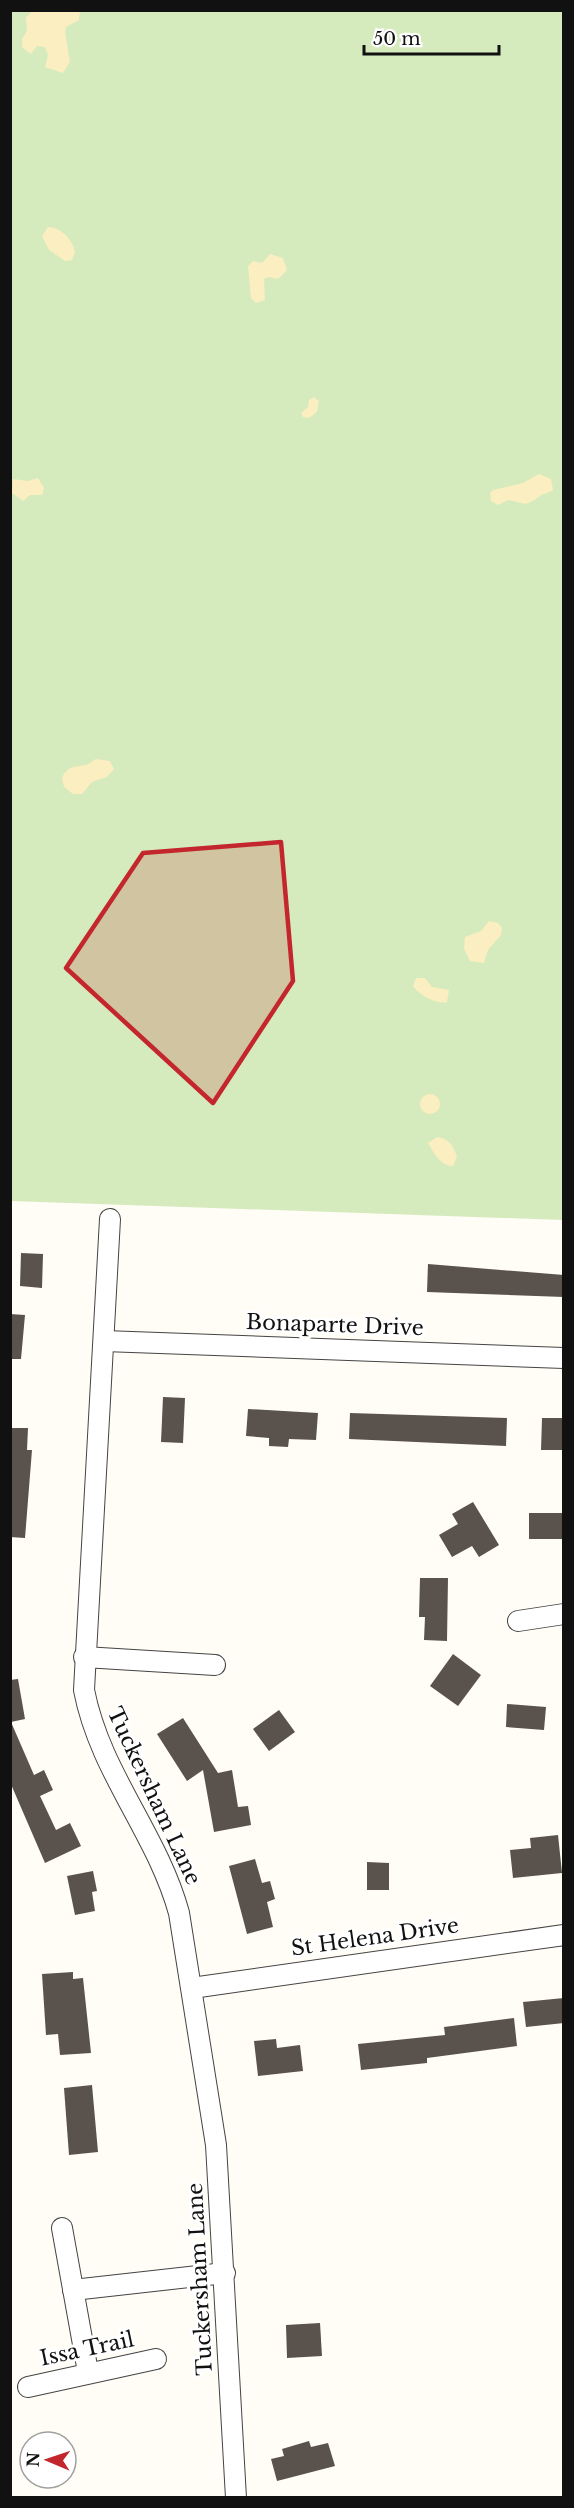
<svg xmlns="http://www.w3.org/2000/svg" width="574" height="2508" font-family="'Libre Baskerville',serif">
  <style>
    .green { fill: #d5ebbd }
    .sand { fill: #fbeec1 }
    .building { fill: #5a524d }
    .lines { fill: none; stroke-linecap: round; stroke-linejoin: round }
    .street-casing { stroke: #444; stroke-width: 22 }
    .street { stroke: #fff; stroke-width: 20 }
    .marked { fill: #c4262e; fill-opacity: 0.2; stroke: #c4262e; stroke-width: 4.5; stroke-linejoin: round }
    .labels { text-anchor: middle; stroke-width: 6; stroke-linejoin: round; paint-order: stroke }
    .street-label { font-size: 21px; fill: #111; stroke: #fff }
  </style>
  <rect width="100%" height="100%" fill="#fffdf5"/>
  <polygon class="green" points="11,11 563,11 563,1220 11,1201"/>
  <g class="sand">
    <polygon points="32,11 80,11 79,20 66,27 65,32 70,62 63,73 45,67 48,55 45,47 37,46 31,54 22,47 22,39 27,31 26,18"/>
    <path d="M48,227C62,228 72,239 75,252L72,260L65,261L49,250L42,236Z"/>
    <polygon points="270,254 283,258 287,270 278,279 269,277 264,279 265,300 256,303 251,298 248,266 253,261 262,263"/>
    <polygon points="314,397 319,401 317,412 309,418 303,417 301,413 308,407 309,400"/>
    <path d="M539,474L551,479L553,490C548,494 544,493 540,496C524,508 526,503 508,500L498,505L491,501L490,493L493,490L523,483Z"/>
    <polygon points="38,478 44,488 42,495 30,495 23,501 12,493 13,479 28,481"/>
    <path d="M96,759L110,761L114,769L107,777L92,782L82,794H73L64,787L62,778C68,764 77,768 88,764C91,763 93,760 96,759Z"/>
    <polygon points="489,921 498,923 502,928 501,935 488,950 484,963 470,961 464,949 465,937 481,931"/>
    <path d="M416,978H425L432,987L449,990L447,1002C437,1005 418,994 413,986Z"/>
    <circle cx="430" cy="1104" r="10"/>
    <path d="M437,1137C450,1139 453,1146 457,1157L453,1166C440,1166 434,1153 428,1143Z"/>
  </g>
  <g class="building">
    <polygon points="21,1253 43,1254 42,1288 20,1286"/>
    <polygon points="428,1264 564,1275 564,1297 427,1292"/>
    <polygon points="10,1314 25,1315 21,1359 10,1359"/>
    <polygon points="163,1397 185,1398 183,1443 161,1442"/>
    <polygon points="248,1409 318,1413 316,1440 289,1439 288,1447 269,1446 269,1438 246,1436"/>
    <polygon points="350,1413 507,1418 506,1446 349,1439"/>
    <polygon points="542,1418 564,1418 564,1450 541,1450"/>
    <polygon points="10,1428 28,1428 27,1450 32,1450 25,1538 10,1537"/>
    <polygon points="473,1502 499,1545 479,1557 472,1546 452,1557 439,1535 458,1524 452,1514"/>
    <rect x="529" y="1513" width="35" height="26"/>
    <polygon points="420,1578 448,1578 447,1641 424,1640 425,1617 419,1617"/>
    <polygon points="453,1654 481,1675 458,1706 430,1686"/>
    <polygon points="18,1679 25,1719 11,1722 34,1775 44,1770 53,1790 40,1796 56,1830 70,1823 81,1846 45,1863 10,1782 10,1680"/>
    <polygon points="507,1704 546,1707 544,1730 506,1727"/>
    <polygon points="279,1710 295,1732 269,1751 253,1729"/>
    <polygon points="183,1718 218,1773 232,1770 238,1807 248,1806 251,1825 214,1832 203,1770 187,1781 157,1734"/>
    <polygon points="558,1835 562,1873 513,1878 510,1850 531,1848 530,1838"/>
    <polygon points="255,1859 262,1883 270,1881 275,1899 267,1902 273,1927 247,1934 229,1866"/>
    <polygon points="367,1862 389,1863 389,1890 367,1890"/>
    <polygon points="93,1871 97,1891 92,1892 95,1911 75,1915 67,1876"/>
    <polygon points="73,1972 73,1979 83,1978 91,2053 60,2055 58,2034 46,2035 42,1974"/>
    <polygon points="564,1998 564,2023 526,2027 523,2002"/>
    <polygon points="514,2018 517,2046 427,2058 427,2063 361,2070 358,2044 445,2035 444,2027"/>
    <polygon points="276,2039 277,2048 300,2045 303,2071 258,2076 254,2041"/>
    <polygon points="92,2085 98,2152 69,2155 64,2088"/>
    <polygon points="320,2323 322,2356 287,2358 286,2325"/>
    <polygon points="309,2441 311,2447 328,2443 335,2466 277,2481 271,2459 284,2456 282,2449"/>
  </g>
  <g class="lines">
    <defs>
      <g id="street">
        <path d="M110,1219L84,1690C100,1773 157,1833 179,1913L216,2145L236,2498"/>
        <polyline points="104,1341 564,1358"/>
        <polyline points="518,1621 564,1614"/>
        <polyline points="84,1657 215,1665"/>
        <polyline points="192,1988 564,1935"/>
        <polyline points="62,2228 88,2372"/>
        <polyline points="73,2290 225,2273"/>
        <polyline points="28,2387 156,2359"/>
      </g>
    </defs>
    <use href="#street" class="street-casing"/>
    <use href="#street" class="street"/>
  </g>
  <path class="marked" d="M281,842L293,981L213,1103L66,968L143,853Z"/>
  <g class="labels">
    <g class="street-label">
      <text transform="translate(335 1325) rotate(2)" y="7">Bonaparte Drive</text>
      <text transform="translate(154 1796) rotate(65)" y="7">Tuckersham Lane</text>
      <text transform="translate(375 1937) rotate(-8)" y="7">St Helena Drive</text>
      <text transform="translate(200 2279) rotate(-93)" y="7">Tuckersham Lane</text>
      <text transform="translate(87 2349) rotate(-12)" y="7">Issa Trail</text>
    </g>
  </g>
  <rect width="574" height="2508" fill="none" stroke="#111111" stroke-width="24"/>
  <g transform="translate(48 2460) rotate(272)"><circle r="28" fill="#ffffff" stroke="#a0a0a0" stroke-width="1.5"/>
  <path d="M0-4.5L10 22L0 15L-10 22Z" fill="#c4262e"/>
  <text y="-9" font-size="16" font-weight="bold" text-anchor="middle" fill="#111111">N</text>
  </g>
  <path d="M364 45v9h135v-9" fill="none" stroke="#111111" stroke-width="3"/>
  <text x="373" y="45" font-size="18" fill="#111111" stroke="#ffffff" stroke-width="4.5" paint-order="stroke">50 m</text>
</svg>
